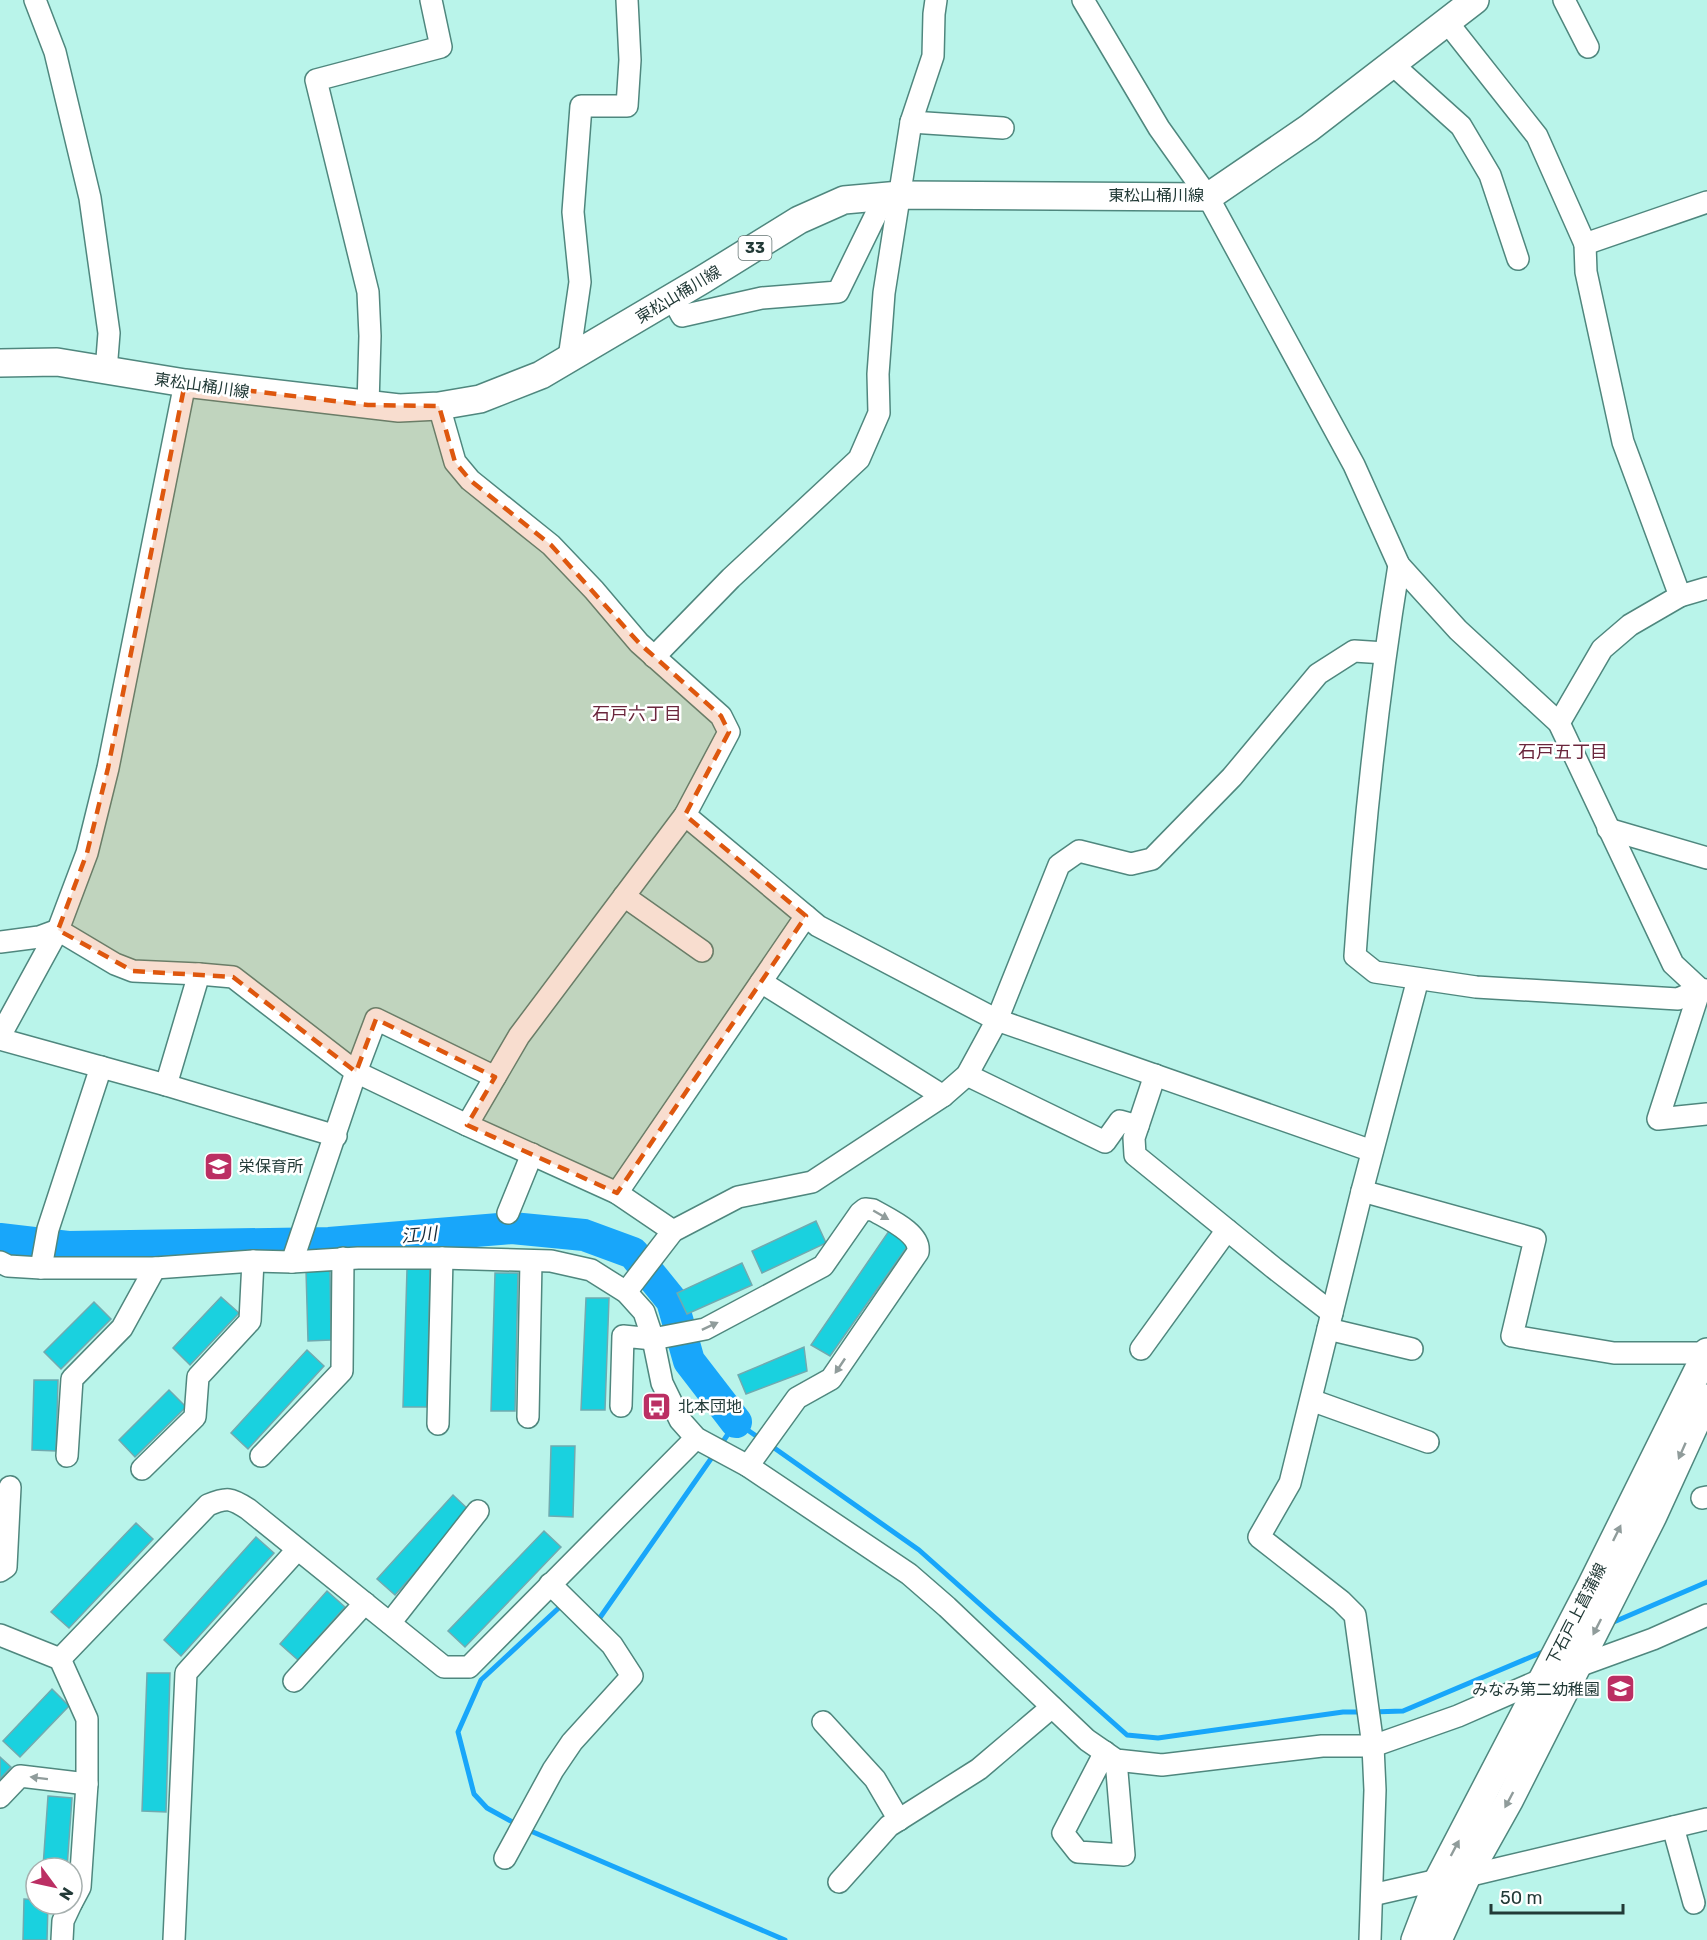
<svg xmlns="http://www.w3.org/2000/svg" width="1707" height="1940" font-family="Rubik,'Noto Sans JP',sans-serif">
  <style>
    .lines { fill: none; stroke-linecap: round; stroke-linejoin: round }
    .stream { stroke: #18a6fa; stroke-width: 5 }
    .river { stroke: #18a6fa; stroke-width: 32 }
    .building { fill: #1ad1df; stroke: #70aab0; stroke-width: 1.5 }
    .minor-casing { stroke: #4f877e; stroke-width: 24 }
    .major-casing { stroke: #4f877e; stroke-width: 30 }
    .minor { stroke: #fff; stroke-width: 21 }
    .major { stroke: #fff; stroke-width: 27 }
    .oneway { fill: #909c9b }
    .marked { fill: #de570e; fill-opacity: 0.2; stroke: #de570e; stroke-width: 4.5; stroke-dasharray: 12 8; stroke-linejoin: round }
    .labels { text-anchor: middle; stroke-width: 5; stroke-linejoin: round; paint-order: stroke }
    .shield { fill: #fff; stroke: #647573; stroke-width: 1.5 }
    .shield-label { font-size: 15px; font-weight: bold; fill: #223a37 }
    .street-label { font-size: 16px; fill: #223a37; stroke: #fff }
    .poi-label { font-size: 16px; fill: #223a37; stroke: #fff; text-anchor: start }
    .neighbourhood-label { font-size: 18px; fill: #6a263c; stroke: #fff }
    .water-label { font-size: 18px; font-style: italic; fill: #172b3b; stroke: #fff }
  </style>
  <rect width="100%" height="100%" fill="#b9f4ea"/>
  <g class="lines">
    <g class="stream">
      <polyline points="770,1445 919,1550 1127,1735 1158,1738 1343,1712 1363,1712"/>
      <polyline points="720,1446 736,1422 762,1440"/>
      <polyline points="596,1616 599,1619 715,1453"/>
      <polyline points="1609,1624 1707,1582"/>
      <polyline points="1372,1712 1403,1711 1545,1651"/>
      <polyline points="518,1825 487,1808 474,1794 458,1732 481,1680 563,1604"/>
      <polyline points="526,1829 785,1940"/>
    </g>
    <polyline class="river" points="0,1239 68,1247 329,1243 512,1228 584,1235 633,1253 672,1301 689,1361 736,1422"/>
  </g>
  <g class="building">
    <polygon points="816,1221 826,1243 762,1273 752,1251"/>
    <polygon points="889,1231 909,1244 830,1356 811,1345"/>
    <polygon points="742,1263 752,1285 687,1314 677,1293"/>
    <polygon points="330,1269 331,1340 308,1341 306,1270"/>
    <polygon points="407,1269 430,1269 427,1407 403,1407"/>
    <polygon points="495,1273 518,1273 515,1411 491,1411"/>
    <polygon points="221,1297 239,1313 190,1365 173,1348"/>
    <polygon points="586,1298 609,1298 605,1410 581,1410"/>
    <polygon points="94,1302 111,1319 61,1369 44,1352"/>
    <polygon points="804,1347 807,1371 746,1394 738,1375"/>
    <polygon points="307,1350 324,1366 248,1449 231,1433"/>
    <polygon points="34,1380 58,1380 56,1451 32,1450"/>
    <polygon points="169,1390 186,1407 135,1457 119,1440"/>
    <polygon points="551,1446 575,1446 573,1517 549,1516"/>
    <polygon points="453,1495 470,1511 395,1595 377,1579"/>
    <polygon points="136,1523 153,1539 69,1628 51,1612"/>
    <polygon points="544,1531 561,1547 465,1647 448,1631"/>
    <polygon points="256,1537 274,1553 181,1656 164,1640"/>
    <polygon points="327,1591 345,1607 298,1660 280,1644"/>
    <polygon points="147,1673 170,1673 166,1812 142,1811"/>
    <polygon points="52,1689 69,1706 20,1757 3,1741"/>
    <polygon points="0,1757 11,1767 0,1779"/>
    <polygon points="48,1796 72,1798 67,1868 43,1867"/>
    <polygon points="24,1899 36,1900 36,1904 48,1904 47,1940 23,1940"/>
  </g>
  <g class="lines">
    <defs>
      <g id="minor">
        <polyline points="35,0 55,52 90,198 109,333 106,371"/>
        <polyline points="1083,0 1159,128 1208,197 1354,465 1399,565 1458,630 1559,723 1673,964 1700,989 1707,990"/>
        <polyline points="1564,0 1588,47"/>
        <polyline points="1447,22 1537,136 1585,244 1707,202"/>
        <polyline points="1392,64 1461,126 1490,175 1518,259"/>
        <polyline points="911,122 1003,128"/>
        <polyline points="1585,244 1586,272 1623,442 1680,596"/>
        <polyline points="672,298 682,316 762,298 838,292 885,196"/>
        <polyline points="569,358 580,282 573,212 581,106 627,106 630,60 627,0"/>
        <polyline points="368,405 370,336 368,292 316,80 441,47 431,0"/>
        <polyline points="439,406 455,462 470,480 551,545 594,590 639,643 721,716 729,732 685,815 519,1036 467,1125"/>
        <path d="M1399,565C1378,694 1364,825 1355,956L1375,972L1476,987L1678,999L1700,989"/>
        <polyline points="654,657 731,578 859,459 879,413 878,374 884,293 911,122 933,56 934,14 936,0"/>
        <polyline points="1559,723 1602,649 1630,625 1680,596 1707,588"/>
        <polyline points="685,815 818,926 997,1020 1372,1151"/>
        <polyline points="1608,829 1707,858"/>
        <polyline points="624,896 702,951"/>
        <polyline points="58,930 115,964 133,971 199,974 233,977 356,1072 467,1125 617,1193 673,1231"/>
        <polyline points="0,942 39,937 58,930"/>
        <polyline points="761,982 943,1096"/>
        <polyline points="1700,989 1658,1119 1707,1114"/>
        <polyline points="0,1036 58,930 87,853 108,768 185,383"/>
        <polyline points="0,1039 166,1085 336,1136"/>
        <polyline points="967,1075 1105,1142 1120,1121 1138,1126"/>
        <polyline points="1155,1075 1134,1138 1135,1155 1274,1268 1332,1313"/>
        <polyline points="166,1085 199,974"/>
        <polyline points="1362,1191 1535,1239 1512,1336 1614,1353 1706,1353"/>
        <polyline points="617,1193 806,916"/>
        <polyline points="508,1213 532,1154"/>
        <polyline points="0,1262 8,1266 41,1268 155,1268 253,1261 292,1262 358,1258 442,1258 551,1261 591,1270 626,1292 644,1312 653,1339 662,1383 680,1420 696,1438 748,1466 909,1574 947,1607 1087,1740 1116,1760 1162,1765 1322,1746 1373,1746 1458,1716 1543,1679 1653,1639 1707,1615"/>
        <polyline points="292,1262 356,1072 376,1019 495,1077"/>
        <polyline points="41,1268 48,1229 101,1067"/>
        <polyline points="626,1292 673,1231 738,1197 812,1182 943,1096 967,1075 997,1020 1059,865 1079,851 1131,864 1152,859 1232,777 1318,674 1354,651 1385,653"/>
        <polyline points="1328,1329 1412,1349"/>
        <polyline points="1141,1349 1227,1230"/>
        <polyline points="1311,1400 1428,1442"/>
        <path d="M621,1406L623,1336L653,1339L705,1329L823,1266L860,1213L865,1209L873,1210C888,1219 921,1233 918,1252L831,1379L797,1398L748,1466"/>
        <polyline points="528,1417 531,1261"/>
        <polyline points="438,1424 442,1258"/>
        <polyline points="67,1456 72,1379 122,1328 155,1268"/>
        <polyline points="261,1456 342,1371 343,1258"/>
        <polyline points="142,1469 195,1417 198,1377 250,1321 253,1261"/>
        <polyline points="1702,1498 1707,1497"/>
        <polyline points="0,1571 6,1567 10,1487"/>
        <polyline points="390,1623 478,1511"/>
        <polyline points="0,1635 60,1659 87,1719 87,1784 80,1887 72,1902"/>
        <path d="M60,1659L208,1505C227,1497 231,1498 248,1509L444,1667H469L696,1438"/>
        <polyline points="294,1681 365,1603"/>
        <polyline points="823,1722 875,1779 899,1820"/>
        <polyline points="1105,1752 1063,1833 1078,1852 1124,1855 1116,1760"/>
        <polyline points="0,1797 20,1776 87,1784"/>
        <polyline points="1673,1827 1694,1903"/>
        <polyline points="505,1858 553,1770 572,1742 632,1676 612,1645 550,1584"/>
        <polyline points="1467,1876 1707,1819"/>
        <polyline points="839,1882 889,1826 979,1769 1052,1707"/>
        <polyline points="1372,1895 1438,1880"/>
        <polyline points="62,1940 63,1921 71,1904"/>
        <polyline points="174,1940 186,1673 297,1550"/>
        <polyline points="1370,1940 1375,1790 1373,1746 1355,1615 1341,1601 1259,1537 1290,1483 1362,1191 1418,979"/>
      </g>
      <g id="major">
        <polyline points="0,363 57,362 185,383 399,408 439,406 480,399 541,375 702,280 799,220 844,200 900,195 1208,197 1309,128 1475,0"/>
        <polyline points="1415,1940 1438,1880 1591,1586 1707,1352"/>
        <polyline points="1438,1940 1467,1876 1509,1801 1653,1516 1707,1398"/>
      </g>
    </defs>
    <use href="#minor" class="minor-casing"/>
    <use href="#major" class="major-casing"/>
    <use href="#minor" class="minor"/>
    <use href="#major" class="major"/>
  </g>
  <defs><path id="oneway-solid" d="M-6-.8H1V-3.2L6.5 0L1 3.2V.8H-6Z" transform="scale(1.5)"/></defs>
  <g class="oneway">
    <use href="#oneway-solid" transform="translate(881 1215) rotate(30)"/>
    <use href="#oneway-solid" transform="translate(710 1326) rotate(-25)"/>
    <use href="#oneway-solid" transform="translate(840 1366) rotate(124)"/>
    <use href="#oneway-solid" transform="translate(1682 1451) rotate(114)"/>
    <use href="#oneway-solid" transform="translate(1617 1533) rotate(-64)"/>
    <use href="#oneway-solid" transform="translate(1597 1627) rotate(117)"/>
    <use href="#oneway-solid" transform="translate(39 1778) rotate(-173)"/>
    <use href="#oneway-solid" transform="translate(1509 1800) rotate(118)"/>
    <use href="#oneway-solid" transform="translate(1455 1848) rotate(-62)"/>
  </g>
  <path class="marked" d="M185,383L368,405L439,406L455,462L470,480L551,545L639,643L721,716L729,732L685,815L806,916L617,1193L467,1125L495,1077L376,1019L356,1072L233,977L133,971L58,930L87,853L108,768Z"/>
  <defs>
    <symbol id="school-square" viewBox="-11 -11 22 22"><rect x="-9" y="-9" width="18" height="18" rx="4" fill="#bb2f63" stroke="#fff"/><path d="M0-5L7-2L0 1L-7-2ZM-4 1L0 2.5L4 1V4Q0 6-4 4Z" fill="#fff"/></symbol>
    <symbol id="bus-square" viewBox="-11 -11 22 22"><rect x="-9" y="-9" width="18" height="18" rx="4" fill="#bb2f63" stroke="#fff"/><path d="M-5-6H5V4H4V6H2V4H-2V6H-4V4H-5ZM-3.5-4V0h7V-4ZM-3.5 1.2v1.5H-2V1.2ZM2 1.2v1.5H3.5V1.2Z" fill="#fff"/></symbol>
  </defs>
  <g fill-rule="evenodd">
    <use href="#school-square" x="202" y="1150" width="33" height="33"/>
    <use href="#bus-square" x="640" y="1390" width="33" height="33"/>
    <use href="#school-square" x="1604" y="1672" width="33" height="33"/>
  </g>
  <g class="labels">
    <rect class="shield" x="738.5" y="236" width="33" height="24" rx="4.5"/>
    <g class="shield-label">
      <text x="755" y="253">33</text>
    </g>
    <g class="street-label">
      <text x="1156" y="201">東松山桶川線</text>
      <text transform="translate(678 294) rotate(-31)" y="6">東松山桶川線</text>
      <text transform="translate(202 385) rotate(8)" y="6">東松山桶川線</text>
      <text transform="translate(1576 1614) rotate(-63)" y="6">下石戸上菖蒲線</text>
    </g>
    <g class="poi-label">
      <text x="239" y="1172">栄保育所</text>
      <text x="678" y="1412">北本団地</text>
      <text x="1600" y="1695" text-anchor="end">みなみ第二幼稚園</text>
    </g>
    <g class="neighbourhood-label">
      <text x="637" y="720">石戸六丁目</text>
      <text x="1563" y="758">石戸五丁目</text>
    </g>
    <g class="water-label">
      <text transform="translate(419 1235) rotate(-5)" y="6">江川</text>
    </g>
  </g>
  <g transform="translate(54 1886) rotate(123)"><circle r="28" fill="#ffffff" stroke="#a7b0af" stroke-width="1.5"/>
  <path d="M0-4.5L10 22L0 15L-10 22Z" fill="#bb2f63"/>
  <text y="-9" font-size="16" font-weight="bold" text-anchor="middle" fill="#223a37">N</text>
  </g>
  <path d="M1491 1904v9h132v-9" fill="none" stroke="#223a37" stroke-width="3"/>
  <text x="1500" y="1904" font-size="18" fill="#223a37" stroke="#ffffff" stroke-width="4.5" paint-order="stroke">50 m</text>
</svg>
